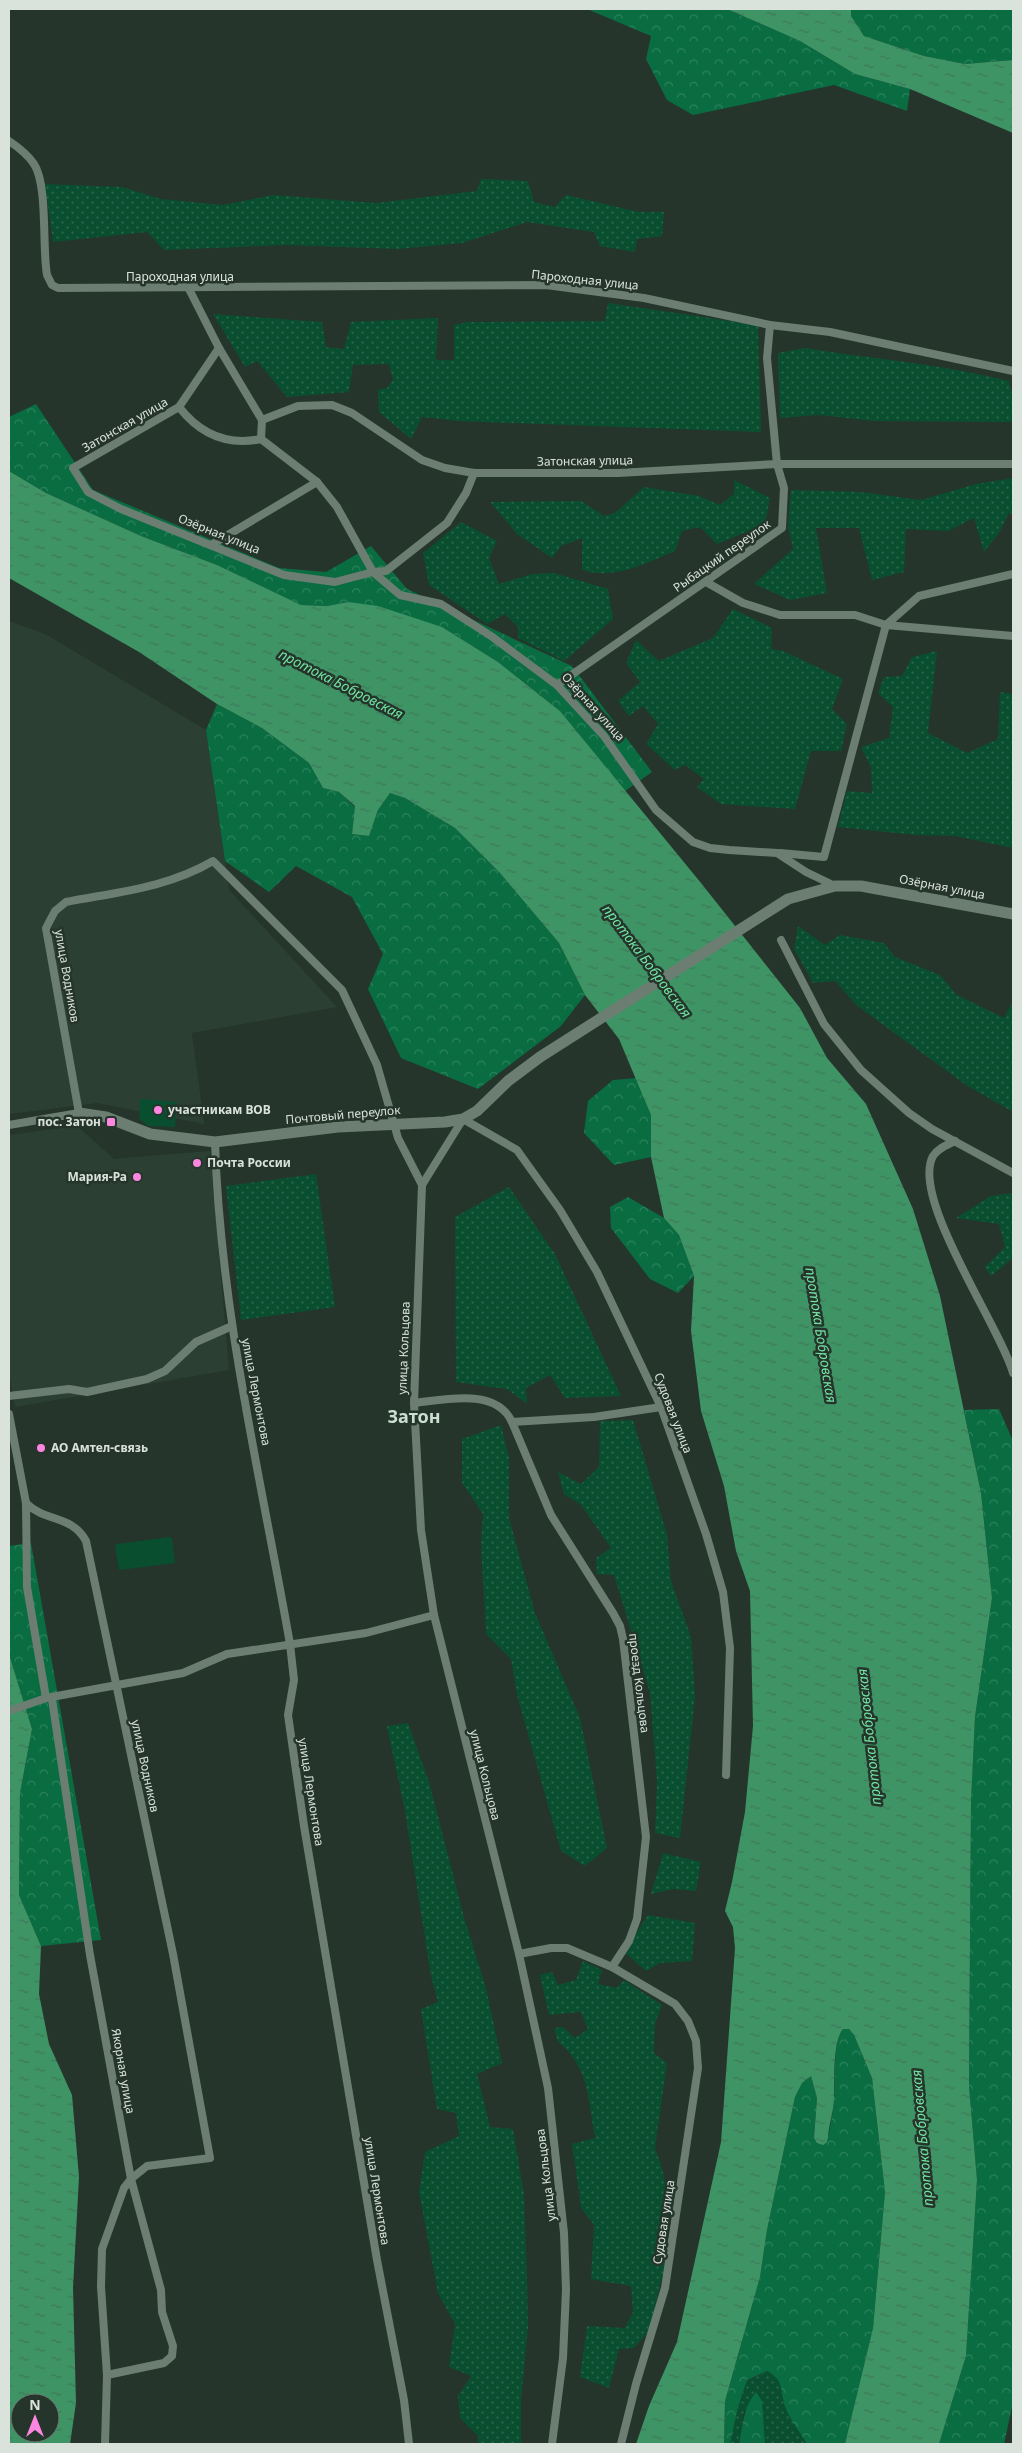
<svg xmlns="http://www.w3.org/2000/svg" width="1022" height="2453" font-family="'Noto Sans',sans-serif">
  <style>
    .built { fill: #2b4032 }
    .grass { fill: url(#grass-dots) }
    .forest { fill: url(#forest-crowns) }
    .park { fill: #094f2f }
    .water { fill: url(#water-ripples); fill-rule: evenodd }
    .lines { fill: none; stroke-linecap: round; stroke-linejoin: round }
    .street { stroke: #6c7e72; stroke-width: 8 }
    .secondary { stroke: #6c7e72; stroke-width: 11 }
    .poi-dot { fill: #fd86e1; stroke: #25352b; stroke-width: 2 }
    .labels { text-anchor: middle; stroke-width: 5; stroke-linejoin: round; paint-order: stroke }
    .street-label { font-size: 12px; fill: #d9e3dc; stroke: #25352b }
    .poi-label { font-size: 12px; font-weight: bold; fill: #d9e3dc; stroke: #25352b; text-anchor: start }
    .water-label { font-size: 14px; font-style: italic; fill: #71e4a3; stroke: #25352b }
    .district-label { font-size: 18px; font-weight: bold; fill: #caded1; stroke: #25352b }
  </style>
  <defs>
    <pattern id="grass-dots" width="8" height="8" patternUnits="userSpaceOnUse" patternTransform="scale(1.25)"><rect width="8" height="8" fill="#094f2f"/><path d="M2 2h.1M6 6h.1" fill="none" stroke="#2c684d" stroke-width="1.8" stroke-linecap="round"/></pattern>
    <pattern id="forest-crowns" width="20" height="18" patternUnits="userSpaceOnUse" patternTransform="scale(1.25)"><rect width="20" height="18" fill="#096d41"/><path d="M2 6a3 3 0 1 1 6 0M12 15a3 3 0 1 1 6 0" fill="none" stroke="#2c825c"/></pattern>
    <pattern id="water-ripples" width="26" height="14" patternUnits="userSpaceOnUse" patternTransform="scale(1.25)"><rect width="26" height="14" fill="#3e9465"/><path d="M2 4q2-2 4 0t4 0M15 11q2-2 4 0t4 0" fill="none" stroke="#3f7859"/></pattern>
  </defs>
  <rect width="100%" height="100%" fill="#25352b"/>
  <g class="built">
    <polygon points="9,621 45,634 206,730 229,890 337,1007 192,1033 204,1124 97,1103 9,1114"/>
    <polygon points="77,1126 114,1159 210,1151 229,1370 15,1407 9,1373 9,1135"/>
  </g>
  <g class="grass">
    <polygon points="481,179 528,181 534,202 555,207 566,195 639,212 664,212 662,236 637,239 635,252 600,246 594,232 527,222 462,243 398,249 287,245 164,250 147,232 53,242 45,184 122,187 161,199 223,205 273,195 376,203 477,191"/>
    <polygon points="608,303 758,325 761,432 458,421 422,417 411,439 379,412 378,390 387,388 393,380 389,364 353,365 349,392 287,397 257,361 245,367 213,314 322,322 326,347 344,349 351,322 438,318 436,360 454,360 454,325 467,322 605,321"/>
    <path d="M805,348C873,359 942,364 1009,381L1013,399V422L874,421L819,415L780,418L778,353Z"/>
    <polygon points="1013,478 1013,515 1009,513 999,533 984,552 974,518 948,531 906,529 904,572 872,580 859,528 816,528 827,593 790,600 754,584 793,549 788,526 791,490 860,492 921,500 976,484"/>
    <path d="M734,480L770,498L765,524L717,544L700,527L682,531L675,551C644,564 616,580 582,570V538L561,546L552,558L517,534L490,502L581,501L604,516L615,513L644,487L699,496L720,505L734,494Z"/>
    <polygon points="461,522 497,541 489,558 499,584 532,574 554,573 608,589 613,619 564,661 518,638 518,627 505,614 487,624 429,585 423,553"/>
    <polygon points="733,609 772,628 771,649 783,651 843,679 832,709 847,724 841,751 811,751 795,809 721,804 697,787 704,779 685,765 675,770 646,744 658,724 643,706 629,716 618,701 640,682 626,663 636,640 659,661 713,638"/>
    <polygon points="937,651 928,733 967,753 998,739 1000,692 1013,694 1013,848 956,836 917,835 838,827 847,791 872,793 871,768 861,747 889,738 893,707 878,693 884,677 902,676 912,657"/>
    <polygon points="798,926 825,945 840,935 884,943 895,957 940,975 957,995 1004,1018 1013,1001 1013,1112 966,1085 856,1005 835,981 813,983 794,949"/>
    <polygon points="316,1174 335,1307 241,1320 226,1186"/>
    <polygon points="509,1187 555,1254 621,1396 565,1398 550,1375 526,1388 527,1404 507,1389 456,1382 455,1217"/>
    <polygon points="1013,1193 1013,1258 991,1276 985,1267 1005,1247 999,1224 956,1218 991,1196"/>
    <polygon points="633,1420 667,1535 671,1581 691,1637 695,1696 680,1838 655,1833 657,1781 650,1693 614,1575 597,1574 596,1558 611,1548 581,1505 564,1494 558,1472 581,1484 599,1467 600,1421"/>
    <polygon points="501,1425 509,1458 509,1518 535,1613 580,1718 607,1848 585,1866 561,1851 517,1695 511,1659 486,1634 481,1545 483,1514 462,1483 462,1439"/>
    <polygon points="408,1723 429,1782 464,1917 486,1988 502,2063 477,2074 490,2127 513,2129 524,2195 527,2277 528,2327 521,2399 521,2444 478,2444 478,2436 460,2418 458,2396 471,2376 449,2367 455,2324 438,2293 419,2192 425,2152 459,2136 456,2113 437,2109 421,2009 438,2002 431,1976 405,1811 387,1726"/>
    <polygon points="663,1853 701,1862 696,1891 673,1889 651,1894"/>
    <polygon points="648,1915 695,1923 692,1961 660,1963 646,1971 624,1952"/>
    <path d="M583,1961L602,1970L598,1984L617,1988L624,1980L662,2005L655,2024L654,2053L667,2063L655,2148L662,2168L670,2209L664,2269L649,2331L634,2348L619,2349L609,2388L580,2377L587,2326L625,2328L633,2312L631,2286L591,2279L594,2225L581,2208L572,2144L595,2138C588,2101 590,2067 558,2042L554,2028L563,2027L575,2038L588,2029L581,2012L549,2015L540,1975L552,1972L558,1985L576,1980Z"/>
    <path d="M767,2371C786,2382 779,2391 786,2409C791,2421 800,2432 807,2444H765L762,2401L744,2412L739,2444H730L738,2407L747,2380Z"/>
  </g>
  <g class="forest">
    <polygon points="587,9 727,9 800,41 855,74 910,89 907,111 834,85 693,115 667,100 646,59 651,36"/>
    <polygon points="851,9 1013,9 1013,60 965,64 924,56 864,36 851,16"/>
    <polygon points="36,404 93,490 279,568 326,572 371,546 407,589 572,666 652,772 625,791 560,711 498,662 442,627 348,602 327,606 301,605 217,565 141,536 46,493 9,471 9,417"/>
    <polygon points="217,704 262,728 309,763 323,788 339,792 355,807 352,834 369,836 378,810 390,793 405,798 455,828 500,873 559,943 585,995 561,1026 478,1089 401,1058 368,989 383,954 352,897 296,866 269,892 225,861 206,730"/>
    <polygon points="637,1078 651,1115 651,1157 614,1165 584,1133 588,1101 613,1080"/>
    <polygon points="628,1197 664,1218 679,1235 694,1276 678,1293 650,1279 611,1228 610,1207"/>
    <polygon points="999,1409 1013,1441 1013,2402 1004,2444 939,2444 966,2356 977,2180 969,2086 971,1801 975,1717 992,1598 981,1493 964,1410"/>
    <polygon points="31,1543 101,1940 41,1946 19,1895 20,1793 32,1729 9,1654 9,1546"/>
    <path d="M843,2029H849L854,2035L872,2078L885,2192L873,2328L848,2433L845,2444H807C800,2432 791,2421 786,2409C779,2391 786,2382 767,2371L747,2380L738,2407L730,2444H724L725,2401L760,2277L767,2230L795,2097L802,2083L811,2076L817,2098L814,2138L827,2142C829,2133 834,2108 834,2099C836,2081 832,2044 843,2029Z"/>
    <path d="M756,2392L762,2401L765,2444H739C743,2425 743,2408 756,2392Z"/>
  </g>
  <g class="park">
    <polygon points="140,1099 177,1102 175,1127 148,1126 139,1118"/>
    <polygon points="170,1537 172,1539 175,1563 119,1570 115,1546 117,1544"/>
  </g>
  <g class="water">
    <polygon points="727,9 851,9 851,16 864,36 924,56 965,64 1013,60 1013,133 910,89 855,74 800,41"/>
    <path d="M9,471L46,493L141,536L217,565L301,605L327,606L348,602L378,606L442,627L498,662L560,711L701,883L800,1008L827,1058L866,1104L913,1209L940,1296L981,1493L992,1598L975,1717L971,1801L969,2086L977,2180L966,2356L939,2444H845L873,2328L885,2192L872,2078L854,2035L849,2029H843C832,2043 835,2081 834,2098C834,2110 829,2124 828,2137L827,2142L823,2145L817,2143L814,2138L817,2098L811,2076L802,2083L795,2097L767,2230L760,2277L725,2401L724,2444H636L649,2406L677,2342L721,2142L735,1948L733,1927L725,1911L732,1882L745,1812L753,1726L750,1591L736,1551L724,1486L701,1411L691,1331L694,1276L679,1235L664,1218L651,1157V1115L619,1039L585,995L559,943L500,873L455,828L405,798L390,793L378,810L369,836L352,834L355,806L339,792L323,788L309,763L262,728L217,704L139,652L9,578Z"/>
    <path d="M9,1654L32,1729L20,1793L19,1895L41,1946L39,1994L49,2044L72,2095L79,2177L73,2288L76,2403L70,2444H9ZM20,2403H50V2433H20Z"/>
  </g>
  <g class="lines">
    <g class="street">
      <path d="M9,141C18,147 28,155 34,164C48,185 42,248 47,275L52,285L58,288L546,285L644,298L770,325L830,332L1013,371"/>
      <polyline points="189,289 219,348 262,420 298,406 332,405 352,413 422,460 445,468 474,473 618,473 777,464 1013,464"/>
      <polyline points="219,348 179,407 73,468 88,492 121,509 284,575 335,582 373,572 386,571 447,523 466,493 474,473"/>
      <path d="M179,407C200,434 227,446 261,439"/>
      <polyline points="262,420 261,439 317,482 337,507 373,572 400,595 441,604 491,636 557,685 604,736 656,810 693,842 710,848 729,850 777,853 806,872 835,886"/>
      <polyline points="211,545 317,482"/>
      <polyline points="706,582 743,603 780,615 855,615 886,625 1013,636"/>
      <polyline points="557,685 782,528 784,488 777,464 767,358 770,325"/>
      <polyline points="780,853 824,857 886,625 919,596 1013,574"/>
      <polyline points="781,940 824,1024 861,1070 909,1113 932,1129 1013,1173"/>
      <path d="M9,1125L79,1113L46,928L55,911L66,902C117,892 167,888 213,861L342,990L377,1065L398,1138L422,1185"/>
      <path d="M955,1141C947,1145 938,1148 933,1156C910,1198 1001,1328 1013,1373"/>
      <path d="M215,1142C220,1311 261,1478 290,1644L294,1680L288,1715L304,1826L377,2260L404,2400L409,2444"/>
      <polyline points="9,1396 69,1389 87,1392 147,1379 165,1371 196,1342 232,1326"/>
      <path d="M414,1403C444,1400 496,1387 512,1422L594,1417L661,1407"/>
      <path d="M9,1414L26,1503C46,1523 71,1514 86,1541L173,1954L210,2158L147,2166L131,2179L161,2290L162,2312L173,2346L172,2356L164,2363L107,2375"/>
      <polyline points="512,1422 551,1515 613,1613 620,1626 623,1639 646,1837 637,1919 629,1941 612,1967"/>
      <polyline points="26,1503 27,1587 46,1698"/>
      <polyline points="52,1699 90,1955 131,2179 124,2188 102,2249 101,2287 107,2375 105,2444"/>
      <polyline points="9,1711 46,1698 183,1673 227,1654 366,1633 434,1615"/>
      <polyline points="519,1954 551,1948 567,1948 612,1967 675,2004 688,2021 696,2041 698,2068 665,2288 636,2384 621,2444"/>
      <polyline points="552,2444 563,2358 566,2290 564,2233 548,2088 519,1954 434,1615 421,1530 414,1403 422,1185 463,1119 517,1150 560,1210 597,1272 661,1407 706,1534 723,1592 730,1648 726,1775"/>
    </g>
    <polyline class="secondary" points="79,1113 106,1117 150,1134 215,1142 338,1127 445,1122 463,1119 477,1111 508,1081 540,1057 788,899 835,886 861,886 1013,914"/>
  </g>
  <g class="poi-dot">
    <circle cx="158" cy="1110" r="5"/>
    <rect x="106" y="1117" width="10" height="10" rx="2.5"/>
    <circle cx="197" cy="1163" r="5"/>
    <circle cx="137" cy="1177" r="5"/>
    <circle cx="41" cy="1448" r="5"/>
  </g>
  <g class="labels">
    <g class="street-label">
      <text x="180" y="281">Пароходная улица</text>
      <text transform="translate(585 280) rotate(6)" y="4">Пароходная улица</text>
      <text transform="translate(125 425) rotate(-30)" y="4">Затонская улица</text>
      <text transform="translate(585 461) rotate(-1)" y="4">Затонская улица</text>
      <text transform="translate(219 534) rotate(22)" y="4">Озёрная улица</text>
      <text transform="translate(722 556) rotate(-35)" y="4">Рыбацкий переулок</text>
      <text transform="translate(593 707) rotate(48)" y="4">Озёрная улица</text>
      <text transform="translate(942 887) rotate(11)" y="4">Озёрная улица</text>
      <text transform="translate(67 976) rotate(80)" y="4">улица Водников</text>
      <text transform="translate(343 1115) rotate(-5)" y="4">Почтовый переулок</text>
      <text transform="translate(404 1348) rotate(-88)" y="4">улица Кольцова</text>
      <text transform="translate(256 1392) rotate(79)" y="4">улица Лермонтова</text>
      <text transform="translate(673 1413) rotate(69)" y="4">Судовая улица</text>
      <text transform="translate(639 1683) rotate(83)" y="4">проезд Кольцова</text>
      <text transform="translate(145 1766) rotate(78)" y="4">улица Водников</text>
      <text transform="translate(485 1775) rotate(76)" y="4">улица Кольцова</text>
      <text transform="translate(311 1792) rotate(81)" y="4">улица Лермонтова</text>
      <text transform="translate(123 2071) rotate(80)" y="4">Якорная улица</text>
      <text transform="translate(546 2175) rotate(-97)" y="4">улица Кольцова</text>
      <text transform="translate(377 2191) rotate(81)" y="4">улица Лермонтова</text>
      <text transform="translate(664 2222) rotate(-81)" y="4">Судовая улица</text>
    </g>
    <g class="poi-label">
      <text x="168" y="1114">участникам ВОВ</text>
      <text x="101" y="1126" text-anchor="end">пос. Затон</text>
      <text x="207" y="1167">Почта России</text>
      <text x="127" y="1181" text-anchor="end">Мария-Ра</text>
      <text x="51" y="1452">АО Амтел-связь</text>
    </g>
    <g class="water-label">
      <text transform="translate(341 684) rotate(27)" y="5">протока Бобровская</text>
      <text transform="translate(647 961) rotate(53)" y="5">протока Бобровская</text>
      <text transform="translate(821 1335) rotate(81)" y="5">протока Бобровская</text>
      <text transform="translate(869 1737) rotate(-96)" y="5">протока Бобровская</text>
      <text transform="translate(922 2138) rotate(-95)" y="5">протока Бобровская</text>
    </g>
    <g class="district-label">
      <text x="414" y="1423">Затон</text>
    </g>
  </g>
  <rect width="1022" height="2453" fill="none" stroke="#d9e3dc" stroke-width="20"/>
  <g transform="translate(35 2418)"><circle r="24" fill="#25352b" stroke="#6d7b72"/>
  <path d="M0-4L9 19L0 12L-9 19Z" fill="#fd86e1"/>
  <text y="-8" font-size="14" font-weight="bold" text-anchor="middle" fill="#d9e3dc">N</text>
  </g>
</svg>
